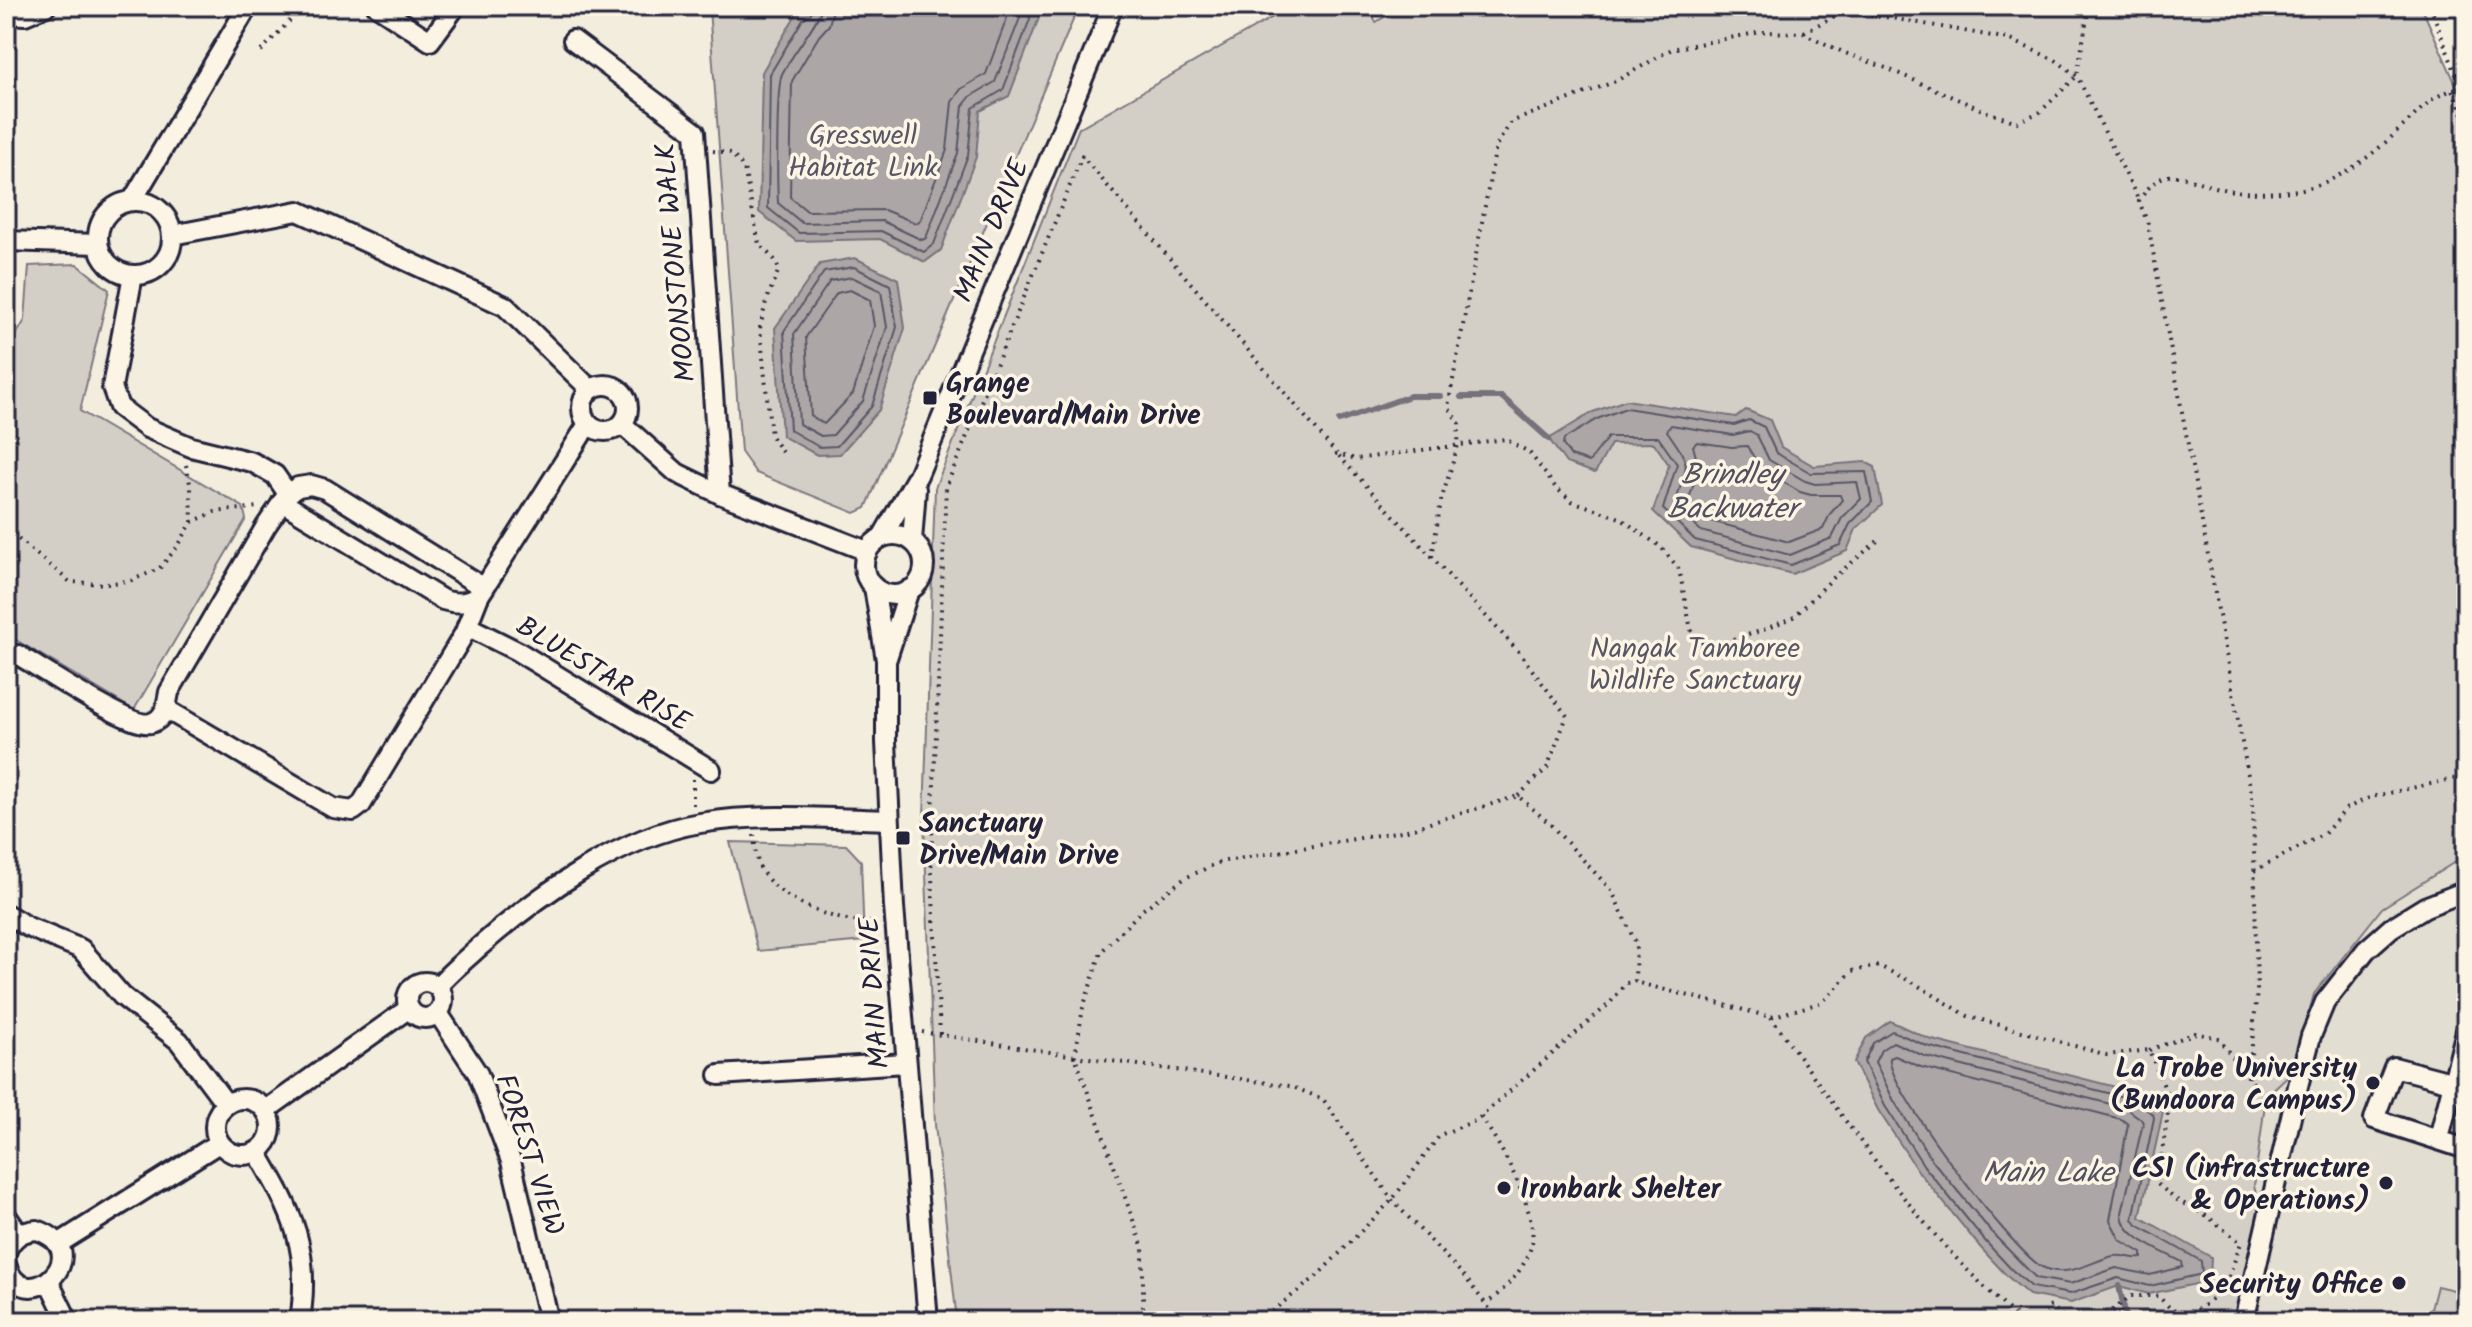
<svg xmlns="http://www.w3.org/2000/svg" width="2472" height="1327" font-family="Kalam,sans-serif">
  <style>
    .built { fill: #e3ded2 }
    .green { fill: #d4cfc6; stroke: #7b7880; stroke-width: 2 }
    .water { fill: #aca7a6; stroke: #75727b; stroke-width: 2 }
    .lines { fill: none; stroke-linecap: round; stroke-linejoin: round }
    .shore { stroke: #595766; stroke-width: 2 }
    .stream { stroke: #75727b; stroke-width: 6 }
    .minor-casing { stroke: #22223b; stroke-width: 24 }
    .path { stroke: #22223b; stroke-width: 4; stroke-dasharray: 2 6; stroke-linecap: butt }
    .minor { stroke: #fcf5e5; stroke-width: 18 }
    .poi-dot { fill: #22223b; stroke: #fcf5e5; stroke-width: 3 }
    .labels { text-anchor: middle; stroke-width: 7; stroke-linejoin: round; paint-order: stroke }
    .park-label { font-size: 28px; fill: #575665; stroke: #fcf5e5 }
    .street-label { font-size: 28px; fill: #22223b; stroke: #fcf5e5 }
    .poi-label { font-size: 28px; font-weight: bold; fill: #22223b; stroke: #fcf5e5; text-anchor: start }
    .water-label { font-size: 30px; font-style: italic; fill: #525160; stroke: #fcf5e5 }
  </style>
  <rect width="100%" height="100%" fill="#f3edde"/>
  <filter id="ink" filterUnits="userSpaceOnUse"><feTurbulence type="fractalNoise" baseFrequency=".0125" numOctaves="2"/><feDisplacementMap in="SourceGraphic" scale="16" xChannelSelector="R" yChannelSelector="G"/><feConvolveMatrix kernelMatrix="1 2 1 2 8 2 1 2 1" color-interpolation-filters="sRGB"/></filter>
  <g filter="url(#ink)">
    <polygon class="built" points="2466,859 2466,1321 2245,1321 2271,1251 2254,1186 2266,1096 2294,1070 2314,994 2382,908 2455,862"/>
    <g class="green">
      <polygon points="707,6 1079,6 866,508 855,513 756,473 741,452 709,8"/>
      <polygon points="1292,6 1368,6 1376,22 1402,6 2421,6 2466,107 2466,859 2455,862 2382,908 2314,994 2294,1070 2266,1096 2254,1186 2271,1251 2258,1301 2245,1321 957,1321 935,1125 924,817 935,488 1079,128"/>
      <polygon points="77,264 109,290 80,411 243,507 246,519 134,710 6,634 6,352 25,320 29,266"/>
      <polygon points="730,842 846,845 861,861 864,941 758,951"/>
      <polygon points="2437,1286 2466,1293 2466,1321 2428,1321"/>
    </g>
    <g class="water">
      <polygon points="817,6 1035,6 1039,18 1009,96 980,111 976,157 941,250 925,262 880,239 796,241 759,212 762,72 798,11"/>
      <polygon points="855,258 898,279 905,328 879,410 840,454 817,455 782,436 775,328 820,264"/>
      <polygon points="1626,400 1736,417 1746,410 1770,420 1781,447 1814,466 1865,462 1875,467 1882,505 1856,529 1847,551 1792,574 1691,547 1653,511 1669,465 1654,443 1611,444 1595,473 1566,463 1549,439 1593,412"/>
      <polygon points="1890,1021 1929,1039 2135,1092 2163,1112 2140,1217 2211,1257 2210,1281 2149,1294 2119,1286 2071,1303 2029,1295 2007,1276 1980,1247 1918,1171 1878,1110 1854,1062 1866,1038"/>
    </g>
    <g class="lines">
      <g class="shore">
        <polyline points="812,6 811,13 803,19 770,74 768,208 799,233 881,231 924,252 934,244 968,155 973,108 1003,90 1030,19 1028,6"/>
        <path d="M822,6C821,19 790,57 782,74C776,87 777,183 778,203L802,223L882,221L922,240L926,238L958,153L963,106L971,96L995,82L1020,18L1018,6"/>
        <polyline points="834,6 829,25 819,36 792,81 790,197 807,211 884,210 916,223 920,221 947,150 952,102 961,89 986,74 1007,18 1006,6"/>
        <polygon points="854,267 890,285 897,327 872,406 837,446 819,447 790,430 784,331 824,272"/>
        <polygon points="852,277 881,291 887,327 863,401 833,435 821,436 799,424 794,334 830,281"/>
        <polygon points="850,290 870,300 874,326 853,394 824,424 811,416 806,337 837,293"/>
        <polygon points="1626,408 1734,425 1749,420 1764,427 1776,453 1811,473 1866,472 1872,502 1850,524 1840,545 1791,565 1695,540 1663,509 1677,464 1658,437 1608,437 1589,462 1571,456 1563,445 1564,439 1597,419"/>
        <path d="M1671,425L1733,435L1750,431L1757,435L1769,460L1805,481L1815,484L1857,482L1861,499L1842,518L1832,538L1790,555L1701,531L1675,506C1685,463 1696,471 1667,431Z"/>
        <polygon points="1697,442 1732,447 1747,446 1761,469 1800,492 1811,495 1840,495 1842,500 1830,514 1823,529 1789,542 1707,520 1688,502 1699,468 1693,446"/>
        <polygon points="1892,1031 1927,1046 2131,1099 2153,1114 2154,1118 2133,1219 2137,1225 2201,1261 2202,1274 2150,1286 2118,1278 2070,1294 2032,1287 2012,1270 1986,1242 1924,1166 1885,1106 1864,1062 1873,1043"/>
        <path d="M1893,1042L1924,1056L2126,1108L2141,1119L2143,1123L2122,1213C2122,1238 2163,1251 2182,1262L2183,1267L2150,1275L2116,1268L2070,1284L2036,1278L1994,1235L1932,1160L1894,1101L1875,1062L1881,1050Z"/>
        <path d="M1895,1056L1921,1067L2121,1119L2128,1124L2110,1220L2120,1240L2142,1253V1258C2133,1260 2123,1254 2113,1256C2089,1262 2068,1279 2042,1267C2015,1254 1884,1084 1890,1058Z"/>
      </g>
      <g class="stream">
        <polyline points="1461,397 1502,397 1549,439"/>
        <polyline points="1339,421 1410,396 1440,396"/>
        <polyline points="2119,1286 2127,1321"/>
      </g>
      <defs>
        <g id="minor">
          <polyline points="377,6 430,41 456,6"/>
          <polyline points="6,14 25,15 46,6"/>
          <polyline points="573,40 695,132 720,494"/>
          <polyline points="132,201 248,6"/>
          <circle cx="135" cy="238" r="37"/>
          <polyline points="172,235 298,211 505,306 590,389"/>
          <polyline points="6,241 98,244"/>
          <polyline points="133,275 112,387 119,407 147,428 191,447 252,462 275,475 288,494"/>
          <circle cx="605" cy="408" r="23"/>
          <polyline points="622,424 677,473 720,494 867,551"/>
          <path d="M282,502L443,600C457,604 465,604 479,596L588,424"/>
          <circle cx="894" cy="565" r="30"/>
          <polyline points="882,537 918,475 1113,6"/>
          <polyline points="912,541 916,489"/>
          <polyline points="874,587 886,660 886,742 894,907 928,1321"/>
          <polyline points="467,626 517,651 711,770"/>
          <path d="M6,654L18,655C41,668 130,729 151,723C165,719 167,704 169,692L266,526L288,494L298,487L311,485L325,489L484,588"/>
          <polyline points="887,658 909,590"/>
          <polyline points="166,709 333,808 353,811 361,805 464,634 479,596"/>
          <polyline points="6,914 28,927 81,949 122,996 179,1041 226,1104"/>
          <circle cx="425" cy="1000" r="18"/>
          <path d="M438,986C450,972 464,961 478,948C537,896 620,836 700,823C763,813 825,818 889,820"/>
          <polyline points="438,1013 478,1074 511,1161 549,1321"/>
          <polyline points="719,1075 906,1063"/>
          <polyline points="2451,1082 2394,1067 2374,1119 2466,1149"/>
          <circle cx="243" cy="1127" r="28"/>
          <polyline points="266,1110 408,1009"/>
          <polyline points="2439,1138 2466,1031"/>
          <path d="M257,1152C293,1213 311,1249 300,1321"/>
          <polyline points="6,1215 19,1234"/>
          <polyline points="58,1244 219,1143"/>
          <path d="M6,1252C12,1237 22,1231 37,1230C101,1252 23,1323 6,1264"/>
          <polyline points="49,1282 68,1321"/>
          <polyline points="2244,1321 2298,1086 2311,1036 2325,1002 2366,950 2391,928 2425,907 2466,891"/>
        </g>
      </defs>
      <use href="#minor" class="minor-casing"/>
      <g class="path">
        <polyline points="2430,6 2466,100"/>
        <polyline points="1804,32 1846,10 2009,39 2057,61 2077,76 2139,201"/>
        <polyline points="261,51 304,6"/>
        <polyline points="2452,90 2466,120"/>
        <polyline points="713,151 731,153 744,168 759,244 774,259 779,269 766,302 760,328 771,436 785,457"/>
        <polyline points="1339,456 1518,651 1567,716 1547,768 1518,796"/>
        <polyline points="186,465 191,488 192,522"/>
        <polyline points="6,529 70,582 107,584 132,580 159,569 178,546 192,522 215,512 258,507"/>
        <polyline points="1432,557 1441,501 1458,445 1459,423 1448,407 1496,146 1511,122 1616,81 1672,49 1761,32 1803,33 1845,53 1886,68 1987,112 2017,122 2040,112 2077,76 2089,6"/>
        <polyline points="693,779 693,806"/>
        <path d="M754,835C755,847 756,863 763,873C782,901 838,924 871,922"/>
        <polyline points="2254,871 2324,834 2347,808 2371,797 2466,776"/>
        <path d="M1771,1017C1848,1123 1921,1236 2022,1321"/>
        <polyline points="922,1032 1075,1056 1143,1248 1143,1321"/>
        <polyline points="940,1034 931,858 946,487 1082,156 1337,454 1356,459 1505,439 1529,452 1556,488 1572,501 1620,518 1661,547 1679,569 1691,630 1703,643 1726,641 1761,631 1794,617 1832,579 1880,539"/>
        <polyline points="2149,1050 2196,1033 2218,1038 2275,1111"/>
        <path d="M2249,1078L2257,990L2253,803L2148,224L2139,201C2164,161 2181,178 2218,188C2243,194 2271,194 2297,190C2337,184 2373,155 2401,128C2412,119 2422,107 2433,99C2441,94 2452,90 2461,86"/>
        <path d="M1481,1117C1499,1142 1541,1216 1531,1247C1523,1272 1505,1289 1486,1304"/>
        <polyline points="2049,1307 2052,1306 2067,1321"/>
        <polyline points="1259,1321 1316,1277 1392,1200 1440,1135 1477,1120 1610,1003 1626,983 1635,982"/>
        <polyline points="1499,1321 1464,1276 1392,1200 1323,1099 1290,1086 1075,1056 1083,1008 1101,952 1141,911 1185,878 1220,862 1407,830 1518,796 1549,823 1612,891 1636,944 1635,982 1771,1017 1823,1002 1852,971 1879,966 1914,983 1968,1016 2107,1055 2149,1050 2170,1101 2157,1184 2177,1200 2207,1216 2241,1243 2224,1290 2199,1309 2186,1313 2172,1310 2158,1296 2131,1296 2099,1321"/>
      </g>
      <use href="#minor" class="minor"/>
    </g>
  </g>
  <g class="poi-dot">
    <rect x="922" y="390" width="16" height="16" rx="4"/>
    <rect x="895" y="830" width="16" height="16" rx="4"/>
    <circle cx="2373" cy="1083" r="8"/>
    <circle cx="2386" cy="1183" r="8"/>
    <circle cx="1504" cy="1188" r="8"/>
    <circle cx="2399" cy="1283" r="8"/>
  </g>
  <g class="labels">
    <g class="park-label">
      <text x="863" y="144">Gresswell<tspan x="863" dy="32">Habitat Link</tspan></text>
      <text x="1695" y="657">Nangak Tamboree<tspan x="1695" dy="32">Wildlife Sanctuary</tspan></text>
    </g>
    <g class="street-label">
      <text transform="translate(990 230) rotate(-67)" y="10">MAIN DRIVE</text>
      <text transform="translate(674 263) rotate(-95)" y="10">MOONSTONE WALK</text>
      <text transform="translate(604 673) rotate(31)" y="10">BLUESTAR RISE</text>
      <text transform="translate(873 993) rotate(-94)" y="10">MAIN DRIVE</text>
      <text transform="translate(531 1154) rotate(72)" y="10">FOREST VIEW</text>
    </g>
    <g class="poi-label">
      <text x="946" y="392">Grange<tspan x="946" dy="32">Boulevard/Main Drive</tspan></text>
      <text x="919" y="832">Sanctuary<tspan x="919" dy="32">Drive/Main Drive</tspan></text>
      <text x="2357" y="1077" text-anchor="end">La Trobe University<tspan x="2357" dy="32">(Bundoora Campus)</tspan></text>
      <text x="2370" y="1177" text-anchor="end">CS1 (infrastructure<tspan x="2370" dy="32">&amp; Operations)</tspan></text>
      <text x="1520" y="1198">Ironbark Shelter</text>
      <text x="2383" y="1293" text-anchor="end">Security Office</text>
    </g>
    <g class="water-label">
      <text x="1732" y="484">Brindley<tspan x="1732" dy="34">Backwater</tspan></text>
      <text x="2048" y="1182">Main Lake</text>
    </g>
  </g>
  <rect width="2472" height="1327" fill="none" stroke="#fcf5e5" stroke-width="32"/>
  <rect x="16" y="16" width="2440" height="1295" fill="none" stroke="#22223b" stroke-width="3" filter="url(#ink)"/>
</svg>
